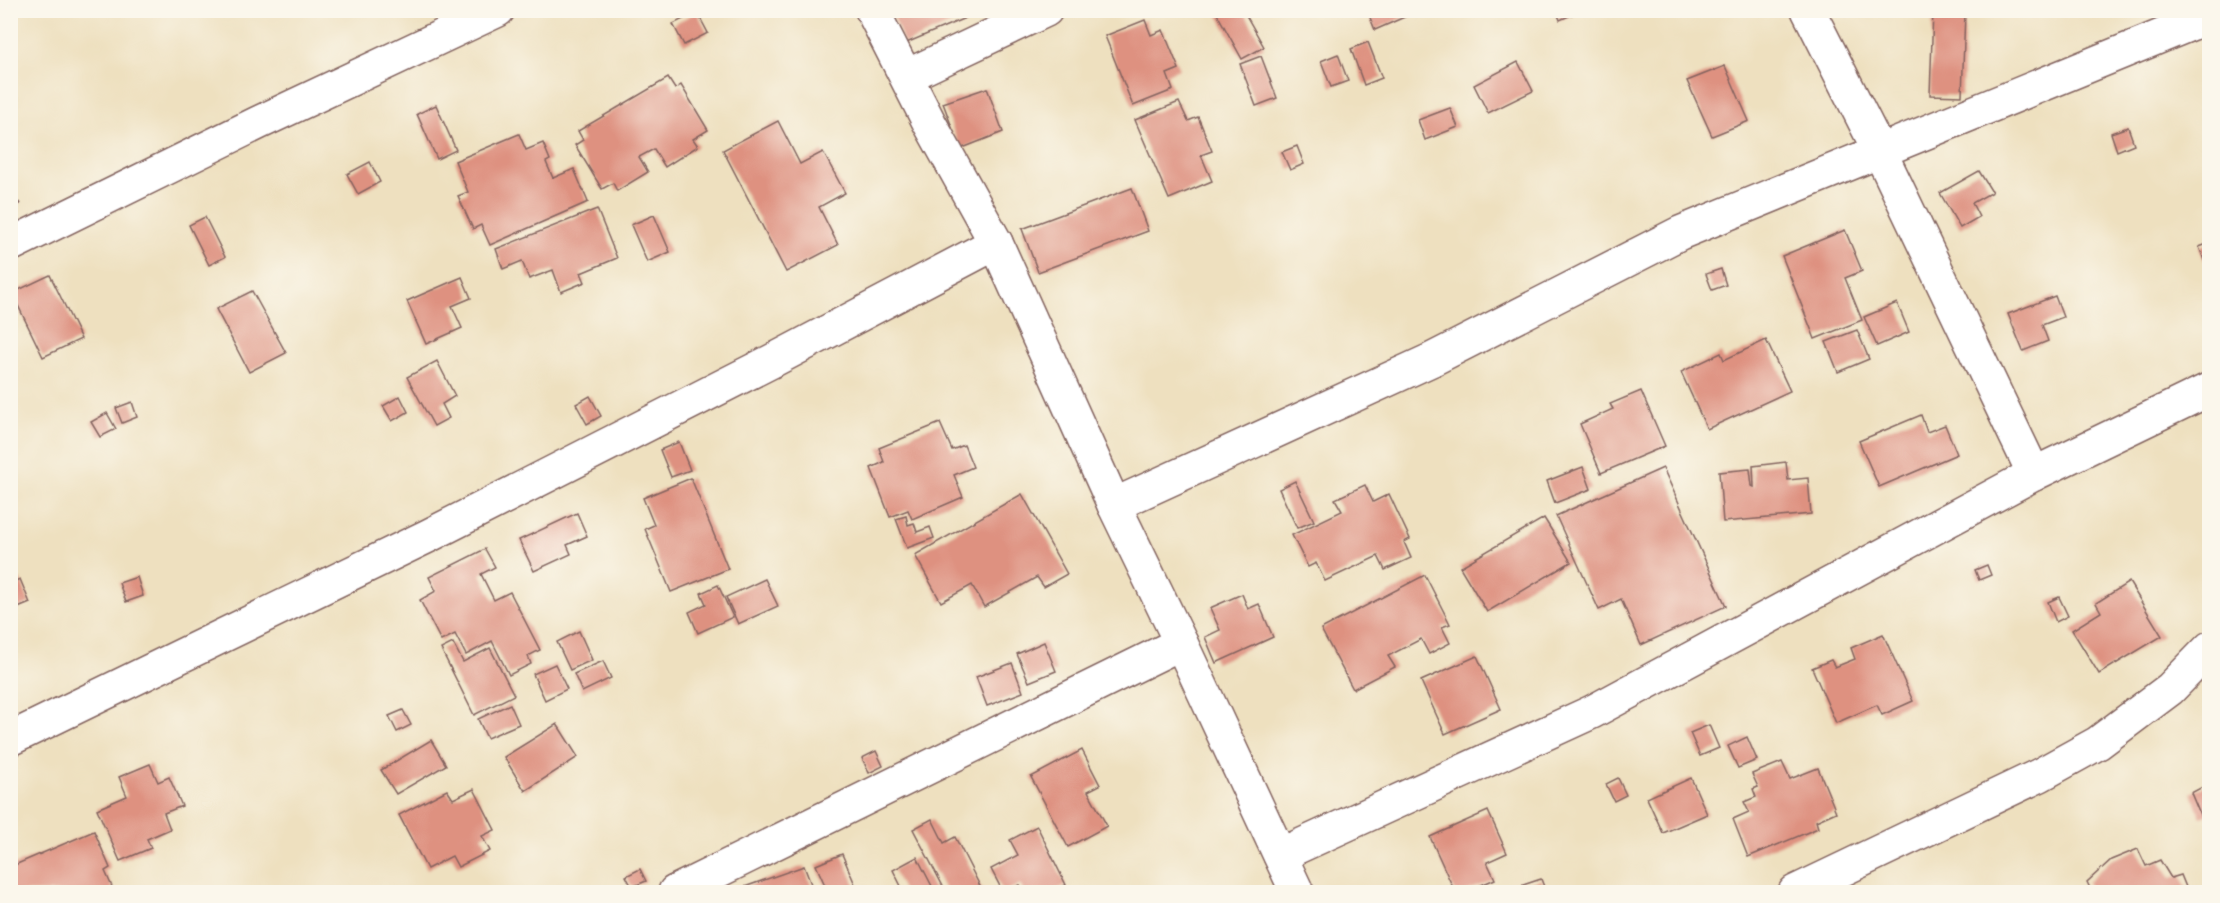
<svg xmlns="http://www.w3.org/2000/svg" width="2220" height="903" font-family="'Playpen Sans',sans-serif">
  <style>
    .building { fill: #de9180 }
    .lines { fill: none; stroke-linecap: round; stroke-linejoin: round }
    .street-casing { stroke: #83635f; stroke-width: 36 }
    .path { stroke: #83635f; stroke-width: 4; stroke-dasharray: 4.5 4.5; stroke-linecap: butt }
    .street { stroke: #fff; stroke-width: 33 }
  </style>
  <rect width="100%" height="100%" fill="#fbf7ec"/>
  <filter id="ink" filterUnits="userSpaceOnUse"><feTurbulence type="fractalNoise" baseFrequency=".0167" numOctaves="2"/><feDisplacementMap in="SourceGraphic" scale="12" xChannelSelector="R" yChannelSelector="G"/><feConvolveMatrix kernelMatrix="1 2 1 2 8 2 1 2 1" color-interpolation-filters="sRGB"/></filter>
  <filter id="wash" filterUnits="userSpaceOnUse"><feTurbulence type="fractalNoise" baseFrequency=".008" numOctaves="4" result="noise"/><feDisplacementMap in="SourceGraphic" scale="24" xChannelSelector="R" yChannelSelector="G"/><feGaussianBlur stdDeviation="1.35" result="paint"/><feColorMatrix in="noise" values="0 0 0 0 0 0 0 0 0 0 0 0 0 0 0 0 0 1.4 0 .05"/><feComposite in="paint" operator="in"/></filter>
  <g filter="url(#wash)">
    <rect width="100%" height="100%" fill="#eee0bf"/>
    <g id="blocks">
      <g class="building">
        <polygon points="891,10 984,10 904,44"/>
        <polygon points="1215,10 1243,10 1264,47 1242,59"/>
        <polygon points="1367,10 1407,10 1409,15 1375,30"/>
        <polygon points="1556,10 1582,10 1560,20"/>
        <polygon points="1933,11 1965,12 1962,96 1930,95"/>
        <polygon points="697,12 708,33 684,45 673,24"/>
        <polygon points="1145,20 1151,35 1163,30 1179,69 1167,74 1173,90 1133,106 1105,36"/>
        <polygon points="1368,42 1382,78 1364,85 1351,49"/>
        <polygon points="1338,54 1348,81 1331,87 1321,61"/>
        <polygon points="1261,56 1277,98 1256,106 1240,64"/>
        <polygon points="1518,62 1533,91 1488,113 1474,85"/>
        <polygon points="1725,66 1749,121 1712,136 1687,81"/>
        <polygon points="668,78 675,89 681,85 708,130 693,139 698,146 665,167 654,149 639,157 648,172 617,191 613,183 602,189 575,145 583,140 578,131"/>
        <polygon points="987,88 1003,132 960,149 943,103"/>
        <polygon points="1179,102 1188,121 1198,117 1212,151 1201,155 1212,181 1169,199 1135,120"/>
        <polygon points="436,105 456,150 437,159 417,114"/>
        <polygon points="1450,108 1458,127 1425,140 1418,120"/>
        <polygon points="778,121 800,164 823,152 845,193 819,207 838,245 786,272 723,150"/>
        <polygon points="2128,127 2134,144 2117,151 2111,133"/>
        <polygon points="519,134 526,150 543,143 550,160 546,162 553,178 574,169 588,202 490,245 481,225 473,229 458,196 468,192 455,161"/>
        <polygon points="1297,146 1304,164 1290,170 1282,152"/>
        <polygon points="370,162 380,182 358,194 347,174"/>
        <polygon points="1979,171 1992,192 1972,203 1979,217 1960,228 1940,193"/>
        <polygon points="1132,188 1148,231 1038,272 1022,229"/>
        <polygon points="597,209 617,258 581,273 585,282 561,292 553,270 529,279 522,261 503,269 496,249"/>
        <polygon points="654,215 670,252 647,262 631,225"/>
        <polygon points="205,217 225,257 209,265 189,225"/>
        <polygon points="1845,230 1862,271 1845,278 1862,320 1815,339 1782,256"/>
        <polygon points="2210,243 2210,257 2204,260 2199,247"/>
        <polygon points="1721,269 1726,285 1712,290 1706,274"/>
        <polygon points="50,275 81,339 43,357 12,293"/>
        <polygon points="462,277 471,298 452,306 462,328 426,344 407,301"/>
        <polygon points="252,291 286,353 249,372 216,309"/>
        <polygon points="2055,296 2063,317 2042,325 2048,341 2023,351 2008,314"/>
        <polygon points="1897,303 1909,332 1877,346 1864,317"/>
        <polygon points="1857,330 1869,359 1838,372 1826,342"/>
        <polygon points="1766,340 1790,391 1707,429 1681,372 1721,353 1724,360"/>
        <polygon points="437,361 455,396 442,404 449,418 434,426 407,377"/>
        <polygon points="1641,391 1665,446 1601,473 1580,424 1613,409 1610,404"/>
        <polygon points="400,396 408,412 392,421 383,406"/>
        <polygon points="590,396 601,416 587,424 576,404"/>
        <polygon points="132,402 137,417 122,423 116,408"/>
        <polygon points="107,413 116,429 100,437 91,422"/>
        <polygon points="1921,415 1927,432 1945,425 1957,454 1879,487 1859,441"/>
        <polygon points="940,423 952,450 964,445 973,467 954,475 963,497 912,519 908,510 890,517 871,468 884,462 879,448"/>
        <polygon points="679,442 690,470 671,477 660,450"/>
        <polygon points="1786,462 1788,480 1808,478 1811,514 1723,522 1719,472 1750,469 1752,486 1754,487 1753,466"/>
        <polygon points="1583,467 1591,489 1555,503 1547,481"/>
        <polygon points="1663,468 1726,606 1641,645 1621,599 1599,610 1556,516"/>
        <polygon points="691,478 728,569 671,592 645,529 654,525 643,498"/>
        <polygon points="1295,481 1314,521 1297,528 1279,489"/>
        <polygon points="1365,485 1373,502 1389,494 1410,539 1404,542 1411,558 1385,570 1378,556 1325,581 1316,563 1308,567 1292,535 1342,511 1335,499"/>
        <polygon points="1022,494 1067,574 1044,587 1037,577 984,607 972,585 941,602 915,555"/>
        <polygon points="577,513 587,536 567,545 571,554 534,571 519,540"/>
        <polygon points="906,516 908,525 914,523 917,532 930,527 934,538 907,548 896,519"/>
        <polygon points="1544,518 1571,562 1487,612 1460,567"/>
        <polygon points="485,549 495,567 481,574 494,600 510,592 540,650 528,656 531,664 509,675 492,641 466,655 455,634 441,641 420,600 436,591 429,577"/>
        <polygon points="1987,565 1991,575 1979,580 1975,570"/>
        <polygon points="1425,575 1450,624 1442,627 1450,643 1429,654 1421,639 1388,656 1395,667 1353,689 1321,629"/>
        <polygon points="137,577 143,596 126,602 119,583"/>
        <polygon points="20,579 30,603 13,610 10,605 10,583"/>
        <polygon points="765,579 778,606 738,624 726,597"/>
        <polygon points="2129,582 2162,636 2099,674 2072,630 2101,612 2096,603"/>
        <polygon points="718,585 733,617 698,633 689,612 706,604 701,593"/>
        <polygon points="1242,594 1248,609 1259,604 1273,637 1216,663 1205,637 1220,630 1210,608"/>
        <polygon points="2059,597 2068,616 2056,622 2048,602"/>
        <polygon points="579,631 592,660 570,670 557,642"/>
        <polygon points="1883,634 1913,701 1882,715 1877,705 1836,723 1812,668 1831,660 1835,667 1855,659 1851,648"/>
        <polygon points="1044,642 1056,671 1029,682 1017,654"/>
        <polygon points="453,643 463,662 490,648 514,695 474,715 441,649"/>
        <polygon points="1477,656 1501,709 1445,734 1421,681"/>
        <polygon points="603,661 611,678 582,692 574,674"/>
        <polygon points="1012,663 1023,692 987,706 976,677"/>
        <polygon points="555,664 567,689 545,700 533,674"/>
        <polygon points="510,704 519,724 487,738 478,719"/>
        <polygon points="403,710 411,725 397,732 389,716"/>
        <polygon points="557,724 578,757 525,791 504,757"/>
        <polygon points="1709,725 1719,748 1700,756 1690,733"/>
        <polygon points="1747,737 1757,760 1738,768 1728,746"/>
        <polygon points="431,740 446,765 396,794 381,770"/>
        <polygon points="1082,750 1100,785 1088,791 1107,826 1068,847 1031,777"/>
        <polygon points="876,751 883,766 869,773 862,758"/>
        <polygon points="1782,762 1790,779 1818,768 1836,812 1816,821 1818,828 1748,857 1733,819 1749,812 1744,802 1756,797 1753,789 1758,787 1752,774"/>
        <polygon points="150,764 158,782 169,777 182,806 164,813 170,829 147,839 151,848 120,861 97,809 127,796 119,777"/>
        <polygon points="1618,778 1626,795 1614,801 1606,784"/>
        <polygon points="1691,778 1707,814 1663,833 1647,798"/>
        <polygon points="2210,783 2210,814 2201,817 2191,793"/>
        <polygon points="474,789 495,830 482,836 490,851 458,867 452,856 427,869 399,815 447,790 453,799"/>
        <polygon points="1488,811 1507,853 1487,862 1495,879 1465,892 1455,892 1430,837"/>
        <polygon points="932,819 944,843 955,837 983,892 946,892 913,829"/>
        <polygon points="1037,826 1066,885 1052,892 1024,892 1020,885 1003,892 991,869 1018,855 1010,840"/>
        <polygon points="94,831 110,868 105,871 113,889 105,892 12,892 10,867"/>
        <polygon points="2138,849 2146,866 2160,860 2171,878 2181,875 2188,892 2092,892 2087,882 2111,860"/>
        <polygon points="842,854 857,889 867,886 870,892 828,892 816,865"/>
        <polygon points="917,857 935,892 904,892 893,870"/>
        <polygon points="804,866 814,892 737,892 736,890"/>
        <polygon points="640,869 646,881 632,887 626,876"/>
        <polygon points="1541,879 1546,892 1525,892 1523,885"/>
      </g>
    </g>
  </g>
  <g filter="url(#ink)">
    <use href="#blocks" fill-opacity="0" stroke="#83635f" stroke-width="1.5"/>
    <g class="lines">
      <defs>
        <g id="street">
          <polyline points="872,10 930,124 996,243 1114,505 1181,643 1297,892"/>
          <polyline points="1808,10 1880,152 2034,474"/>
          <polyline points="907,76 1046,10"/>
          <polyline points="10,245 258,123 498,10"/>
          <polyline points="1114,505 1431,360 1680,233 2210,16"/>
          <polyline points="10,739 428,536 772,361 996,243"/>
          <polyline points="1280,855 1592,712 2034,474 2210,389"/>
          <polyline points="675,892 1181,643"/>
          <polyline points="1795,892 2040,775 2098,743 2170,689 2210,648"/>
        </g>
      </defs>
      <use href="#street" class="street-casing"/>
      <polyline class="path" points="10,186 19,205"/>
      <use href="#street" class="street"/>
    </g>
  </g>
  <rect width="2220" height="903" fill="none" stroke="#fbf7ec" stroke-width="36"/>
</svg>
